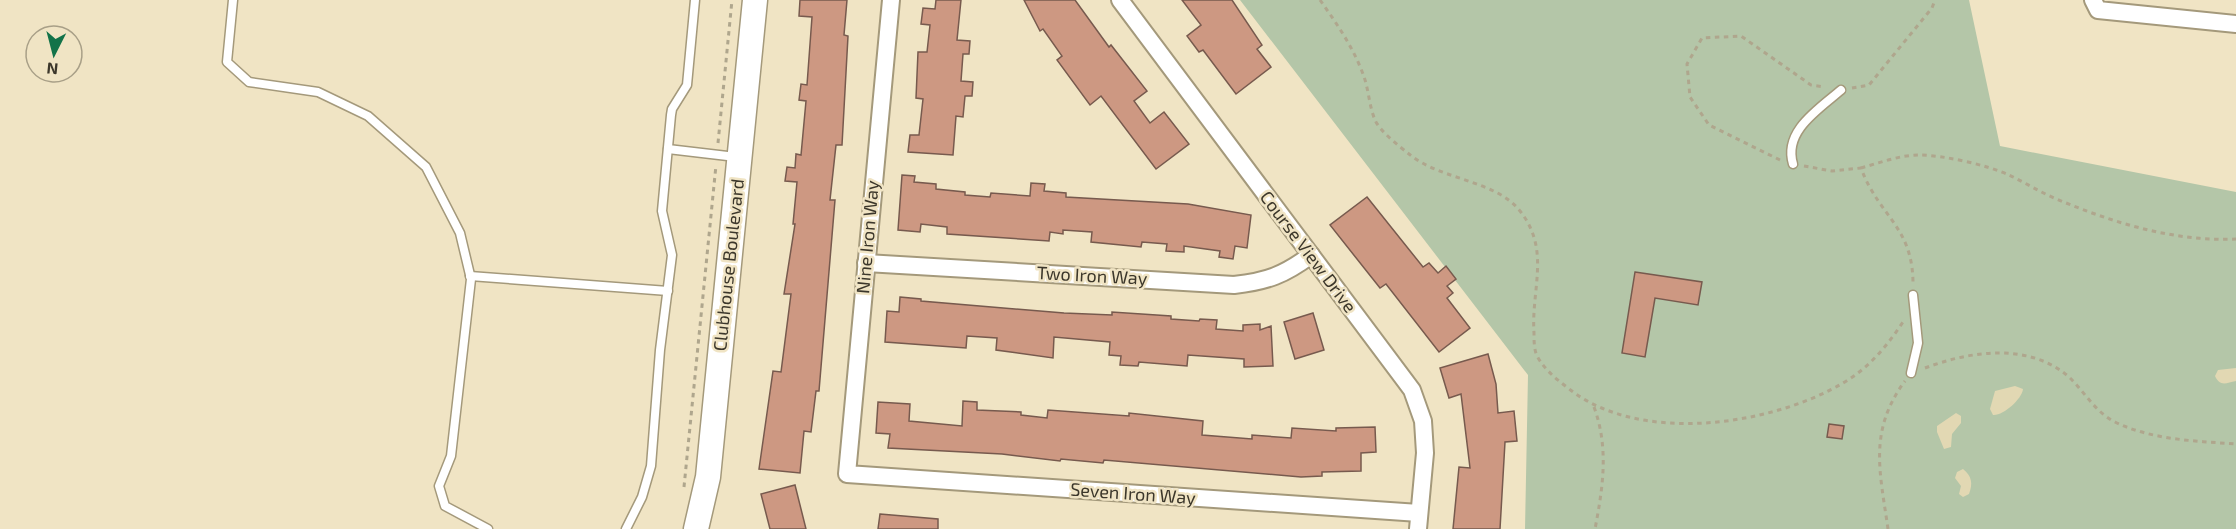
<svg xmlns="http://www.w3.org/2000/svg" width="2236" height="529" font-family="'Exo 2',sans-serif">
  <style>
    .green { fill: #b4c6a8 }
    .sand { fill: #e2d8b3 }
    .building { fill: #cd9882; stroke: #775a4e; stroke-width: 1.5 }
    .lines { fill: none; stroke-linecap: round; stroke-linejoin: round }
    .lane-casing { stroke: #a4997b; stroke-width: 11 }
    .street-casing { stroke: #a4997b; stroke-width: 20 }
    .secondary-casing { stroke: #a4997b; stroke-width: 27 }
    .path { stroke: #afa68d; stroke-width: 3; stroke-dasharray: 4.5 4.5; stroke-linecap: butt }
    .lane { stroke: #fff; stroke-width: 8 }
    .street { stroke: #fff; stroke-width: 16 }
    .secondary { stroke: #fff; stroke-width: 24 }
    .labels { text-anchor: middle; stroke-width: 5; stroke-linejoin: round; paint-order: stroke }
    .street-label { font-size: 18px; fill: #3c372b; stroke: #f0e4c4 }
  </style>
  <rect width="100%" height="100%" fill="#f0e4c4"/>
  <polygon class="green" points="1240,0 1969,0 2000,146 2236,192 2236,529 1525,529 1528,375"/>
  <g class="sand">
    <path d="M2236,368V381C2226,383 2220,387 2215,376L2218,370Z"/>
    <path d="M2015,386L2023,389C2022,399 2003,416 1993,415L1990,409L1995,391Z"/>
    <polygon points="1956,413 1961,416 1961,423 1952,434 1951,447 1944,449 1937,432 1937,426"/>
    <path d="M1963,469C1972,476 1973,484 1969,494L1963,497L1959,494L1961,486L1955,478L1957,472Z"/>
  </g>
  <g class="building">
    <polygon points="800,0 847,0 844,35 848,36 842,145 836,145 830,200 835,200 819,391 816,391 811,432 804,431 800,473 759,469 773,371 781,372 791,294 784,294 795,224 793,224 797,182 785,181 787,167 795,168 796,154 801,155 806,101 799,100 801,84 807,85 812,17 799,16"/>
    <polygon points="936,0 961,0 957,40 970,41 969,54 963,54 961,81 973,82 972,96 965,96 963,117 956,116 953,155 908,152 910,135 919,135 923,99 916,98 918,52 927,52 930,25 921,24 923,8 935,9"/>
    <polygon points="1024,0 1075,0 1109,47 1111,45 1147,91 1134,101 1150,123 1164,112 1189,144 1156,169 1101,96 1090,105 1057,60 1062,56 1043,29 1040,31"/>
    <polygon points="1182,0 1232,0 1262,45 1257,49 1271,67 1236,94 1203,50 1199,52 1187,36 1201,25"/>
    <polygon points="902,175 915,176 914,182 936,184 936,189 965,192 965,195 990,197 991,193 1030,196 1031,183 1045,184 1044,191 1066,193 1066,197 1188,204 1251,215 1247,248 1235,246 1233,259 1219,257 1220,251 1184,246 1184,252 1166,251 1167,244 1142,242 1141,247 1091,242 1092,232 1063,230 1063,234 1050,232 1049,241 947,234 947,227 921,224 920,232 898,230"/>
    <polygon points="1367,197 1423,267 1429,263 1438,273 1446,266 1456,279 1447,286 1453,293 1447,298 1470,328 1439,352 1386,284 1380,288 1330,225"/>
    <polygon points="1635,272 1702,282 1698,305 1655,298 1645,357 1622,353"/>
    <polygon points="900,297 921,299 921,301 1064,313 1112,315 1112,312 1171,316 1171,319 1199,321 1200,319 1217,320 1216,329 1243,331 1243,325 1260,324 1260,330 1271,326 1273,366 1244,367 1244,359 1188,355 1187,366 1139,362 1138,366 1120,365 1121,356 1109,355 1110,342 1054,337 1053,358 996,350 997,338 967,336 966,348 885,342 887,311 899,312"/>
    <polygon points="1313,313 1324,350 1295,359 1284,322"/>
    <polygon points="1488,354 1496,384 1498,413 1514,411 1517,441 1505,442 1500,529 1453,529 1459,467 1470,468 1461,394 1449,398 1440,368"/>
    <polygon points="963,401 977,402 977,410 1021,412 1021,415 1047,418 1048,410 1129,416 1129,413 1203,421 1202,435 1252,439 1252,435 1291,438 1292,428 1336,431 1336,428 1375,427 1376,452 1361,453 1361,471 1322,472 1322,476 1301,477 1104,460 1103,463 1061,459 1060,461 1002,454 888,448 890,434 876,433 878,402 910,404 909,421 962,426"/>
    <polygon points="1829,424 1844,426 1842,439 1827,437"/>
    <polygon points="795,485 806,529 770,529 761,494"/>
    <polygon points="880,514 938,519 938,529 878,529"/>
  </g>
  <g class="lines">
    <defs>
      <g id="lane">
        <polyline points="233,0 227,62 249,82 318,92 368,116 426,167 460,233 471,279 451,456 439,486 445,506 488,529"/>
        <polyline points="668,149 736,157"/>
        <path d="M1793,164C1783,131 1819,109 1841,90"/>
        <polyline points="470,276 668,291"/>
        <polyline points="1911,373 1918,343 1913,295"/>
        <polyline points="626,529 642,497 651,466 660,350 672,255 662,211 671,115 672,109 687,85 695,0"/>
      </g>
      <g id="street">
        <polyline points="891,0 847,474 1419,513"/>
        <polyline points="1120,0 1412,390 1423,421 1425,453 1418,529"/>
        <polyline points="2093,0 2098,10 2236,24"/>
        <path d="M866,263L1234,285C1268,281 1284,275 1311,255"/>
      </g>
      <polyline id="secondary" points="696,529 708,477 755,0"/>
    </defs>
    <use href="#lane" class="lane-casing"/>
    <use href="#street" class="street-casing"/>
    <use href="#secondary" class="secondary-casing"/>
    <g class="path">
      <path d="M1320,0C1337,24 1353,47 1363,74C1369,89 1369,108 1376,122C1382,133 1399,146 1409,154C1440,180 1496,180 1520,211C1551,250 1531,289 1534,333C1534,341 1534,349 1537,356C1545,370 1555,378 1568,388C1638,445 1770,426 1843,383C1869,368 1887,346 1903,322"/>
      <polyline points="1852,88 1869,85 1932,8 1935,0"/>
      <polyline points="718,143 732,0"/>
      <polyline points="1780,160 1709,125 1690,97 1687,64 1702,38 1741,36 1811,85 1825,87"/>
      <path d="M1804,166L1832,171L1861,168C1879,217 1913,226 1913,284"/>
      <path d="M1861,168C1879,163 1900,155 1919,155C1943,155 1987,165 2009,175C2024,182 2038,191 2054,198C2111,222 2173,242 2236,239"/>
      <path d="M1925,368C1970,351 2029,342 2069,377C2084,391 2095,412 2115,422C2152,440 2195,441 2236,444"/>
      <path d="M1594,407C1609,448 1603,487 1595,529"/>
      <polyline points="684,487 716,165"/>
      <path d="M1888,529C1880,472 1868,431 1905,381"/>
    </g>
    <use href="#lane" class="lane"/>
    <use href="#street" class="street"/>
    <use href="#secondary" class="secondary"/>
  </g>
  <g class="labels">
    <g class="street-label">
      <text transform="translate(868 237) rotate(-85)" y="6">Nine Iron Way</text>
      <text transform="translate(1308 252) rotate(53)" y="6">Course View Drive</text>
      <text transform="translate(729 265) rotate(-84)" y="6">Clubhouse Boulevard</text>
      <text transform="translate(1092 276) rotate(3)" y="6">Two Iron Way</text>
      <text transform="translate(1133 494) rotate(4)" y="6">Seven Iron Way</text>
    </g>
  </g>
  <g transform="translate(54 54) rotate(186)"><circle r="28" fill="#f0e4c4" stroke="#a89f87" stroke-width="1.5"/>
  <path d="M0-4.5L10 22L0 15L-10 22Z" fill="#137349"/>
  <text y="-9" font-size="16" font-weight="bold" text-anchor="middle" fill="#3c372b">N</text>
  </g>
</svg>
